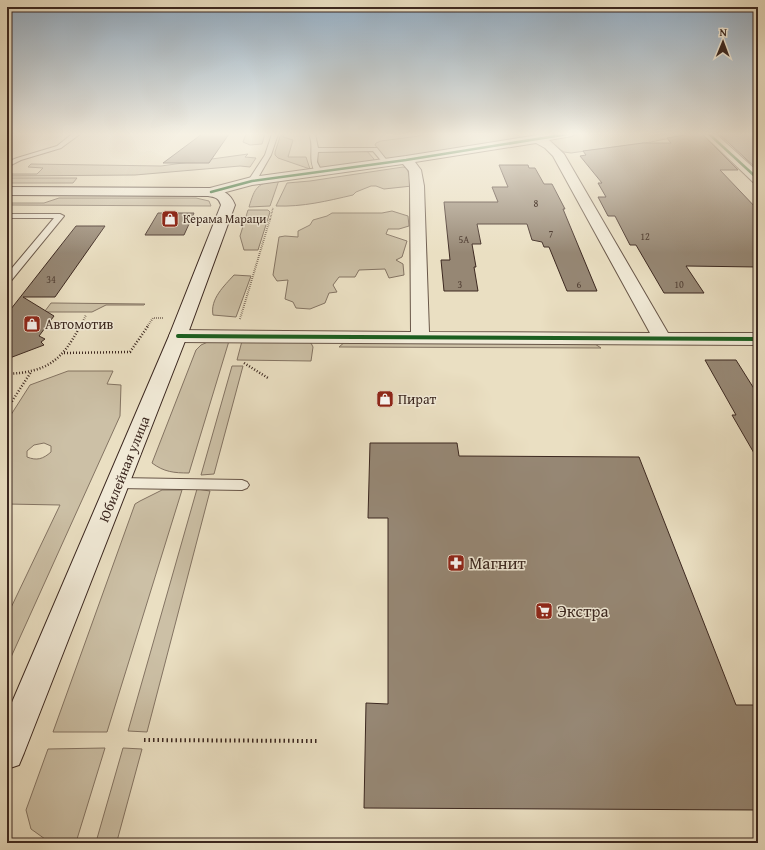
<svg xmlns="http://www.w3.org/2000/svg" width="765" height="850" font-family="'Gentium Book Plus',serif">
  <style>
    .green { fill: #ccc0a6; stroke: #847463; fill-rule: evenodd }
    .building { fill: #968774; stroke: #3c2820 }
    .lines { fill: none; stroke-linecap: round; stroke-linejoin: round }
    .lane-casing { stroke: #685648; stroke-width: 2 }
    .street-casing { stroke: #685648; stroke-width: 2 }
    .secondary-casing { stroke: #3c2820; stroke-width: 2 }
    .path-far3 { stroke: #3c2820; stroke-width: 1.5; stroke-dasharray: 0.5 1; stroke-linecap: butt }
    .path-far2 { stroke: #3c2820; stroke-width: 2; stroke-dasharray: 0.5 1.5; stroke-linecap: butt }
    .path-far1 { stroke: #3c2820; stroke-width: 2.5; stroke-dasharray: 1 2; stroke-linecap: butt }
    .path { stroke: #3c2820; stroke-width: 4; stroke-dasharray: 1.5 3; stroke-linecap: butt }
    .lane { fill: #f1ead7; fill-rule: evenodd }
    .street { fill: #f1ead7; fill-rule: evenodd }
    .secondary { fill: #f1ead7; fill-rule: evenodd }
    .cycleway-far1-casing { stroke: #f1ead7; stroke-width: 4 }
    .cycleway-casing { stroke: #f1ead7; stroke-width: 6 }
    .cycleway-far1 { stroke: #1b5e20; stroke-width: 2.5 }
    .cycleway { stroke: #1b5e20; stroke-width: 4 }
    .labels { text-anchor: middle; stroke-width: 3; stroke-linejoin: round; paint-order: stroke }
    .far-number-label { font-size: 10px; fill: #524035 }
    .far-poi-label { font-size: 12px; fill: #3c2820; stroke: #f1ead7; text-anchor: start }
    .poi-label { font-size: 14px; fill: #3c2820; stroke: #f1ead7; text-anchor: start }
    .street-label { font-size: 14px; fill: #3c2820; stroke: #f1ead7 }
    .near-poi-label { font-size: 17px; fill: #3c2820; stroke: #f1ead7; text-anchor: start }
  </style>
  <rect width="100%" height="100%" fill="#eadfc2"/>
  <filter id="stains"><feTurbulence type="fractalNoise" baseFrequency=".005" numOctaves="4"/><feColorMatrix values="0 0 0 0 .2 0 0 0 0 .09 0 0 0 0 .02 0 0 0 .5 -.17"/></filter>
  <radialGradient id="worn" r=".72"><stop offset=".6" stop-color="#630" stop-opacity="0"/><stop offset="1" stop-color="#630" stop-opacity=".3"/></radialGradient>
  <g class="green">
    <polygon points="246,134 265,134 262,144 250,145 243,142"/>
    <polygon points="281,134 284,134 283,137 293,140 288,157 306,157 310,169 278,158 275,155 275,152"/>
    <polygon points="424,134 517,134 522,139 388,159 385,158 375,145 376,143 381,141 419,136"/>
    <polygon points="581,134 690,134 651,142 571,153 564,152 549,142 550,139"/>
    <polygon points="366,150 374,159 373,162 321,168 318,165 317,151"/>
    <polygon points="248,154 245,157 256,158 250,167 240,166 135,175 7,176 7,172 9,172 8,174 37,174 43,168 28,167 31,164 161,166"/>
    <path d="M403,167L407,168L412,186L384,189L376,186H371L356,192L353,195C327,201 303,207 276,206L287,183L310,181Z"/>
    <polygon points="7,178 77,178 73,183 7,183"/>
    <path d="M279,180L270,206L249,207C255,187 257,183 279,180Z"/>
    <polygon points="59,198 196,198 209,201 211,206 7,205 7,203 44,203"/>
    <polygon points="248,210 268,210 270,212 258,250 244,250 240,236"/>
    <polygon points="392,211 408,216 409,226 399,229 388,229 386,234 407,241 402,257 396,260 403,264 404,275 389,278 385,269 359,270 355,277 339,277 333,285 337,292 329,293 325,303 310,309 296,308 293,302 285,299 288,280 277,281 273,275 279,237 285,236 298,237 298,231 310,225 313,220 327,216 332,213 382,213"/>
    <path d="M234,275L251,276L236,317L213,315C210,299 224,286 234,275Z"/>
    <polygon points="51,303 54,303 145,304 144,305 106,305 92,312 47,312 45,311"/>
    <path d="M210,341H229L189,473C174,473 164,472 152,463L196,350L201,345Z"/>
    <polygon points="242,341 305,341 311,343 313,347 311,361 237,360"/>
    <polygon points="346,341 592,342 601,348 339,347"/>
    <polygon points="232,366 243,366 214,474 201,475"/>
    <path d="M68,371H113L107,384L121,385L120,416L7,666V616L60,505L7,504V421L30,385ZM44,443L51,446V452C43,459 37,461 27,457V451L34,445Z"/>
    <polygon points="197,489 210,491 147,732 128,731"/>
    <polygon points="162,490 182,490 107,732 53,732 135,504 140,501"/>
    <polygon points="105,748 77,839 45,839 31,829 26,810 48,749"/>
    <polygon points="123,748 142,749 117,841 96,842"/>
  </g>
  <g class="building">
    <polygon points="202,134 229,134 209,163 163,163"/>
    <polygon points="690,134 702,134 738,170 720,170 758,210 758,267 686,266 704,293 664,293 636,245 630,245 615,216 608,216 598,197 606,197 598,183 602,183 580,156 586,155 583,151 643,143 671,143 667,138"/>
    <polygon points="719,134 758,134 758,170"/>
    <polygon points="499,165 528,165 529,168 535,168 544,184 552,184 565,209 563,209 597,291 567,291 549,247 544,247 542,242 532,240 527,224 477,224 481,244 472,244 476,267 474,267 478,291 444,291 441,260 450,260 444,202 498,202 492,187 508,187"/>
    <polygon points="158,213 194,213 184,235 145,235"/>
    <polygon points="76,226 105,226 55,297 23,297 54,316 39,336 45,339 41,342 44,345 7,359 7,314"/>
    <polygon points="705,360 736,360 758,395 758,460 732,415 736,415"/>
    <polygon points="370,443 457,443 459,456 639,457 736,705 758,705 758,810 364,808 366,703 388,704 388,518 368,518"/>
  </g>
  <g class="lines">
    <defs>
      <g id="lane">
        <polygon points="72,134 80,134 61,148 21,160 7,167 7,162 17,158 57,146"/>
        <polygon points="272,134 278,134 271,155 255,183 249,183 248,181 265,155"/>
        <path d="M309,134H315L318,148H377L389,163L384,164L373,151L318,152L317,162L322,172L318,174L316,173C307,160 315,147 309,134Z"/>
        <polygon points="7,214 60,214 64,216 10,282 7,283 7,274 54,218 7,218"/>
        <polygon points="118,478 242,480 247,482 249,485 247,488 242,490 118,488 113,486 111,483 113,480"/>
      </g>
      <g id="street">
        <path d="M544,134H574L572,136L549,140L564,154L668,333H758V345L178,342L171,340L169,336L171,332L178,330L411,332L410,186L409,171L403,164L252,185L211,196L206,195L204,192L206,189L252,177L406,156ZM536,143L545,148L553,156L650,333L429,332L424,186L421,170L415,162Z"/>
        <polygon points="703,134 716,134 758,172 758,183 753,182"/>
      </g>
      <path id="secondary" d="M7,187L208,188C221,189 230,192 235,205L187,336L24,753L19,765L7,769V714L169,336L221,205C219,198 215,197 208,196L7,195Z"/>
    </defs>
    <use href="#lane" class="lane-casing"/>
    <use href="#street" class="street-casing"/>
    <use href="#secondary" class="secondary-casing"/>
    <polyline class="path-far3" points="270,220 273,208"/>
    <g class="path-far2">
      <polyline points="240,319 270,219"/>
      <polyline points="80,327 86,315"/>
      <polyline points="147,327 153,318 163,318"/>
    </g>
    <g class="path-far1">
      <polyline points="64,353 130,352 148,326"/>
      <polyline points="244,363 268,378"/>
      <path d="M7,374C47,372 62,361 80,326"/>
      <polyline points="7,409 31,372"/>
    </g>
    <polyline class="path" points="144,740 318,741"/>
    <use href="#lane" class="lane"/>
    <use href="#street" class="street"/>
    <use href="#secondary" class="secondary"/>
    <defs>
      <g id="cycleway-far1">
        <polyline points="709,134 758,179"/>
        <polyline points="211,192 252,181 406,160 568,134"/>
      </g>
      <polyline id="cycleway" points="178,336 758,339"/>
    </defs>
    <use href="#cycleway-far1" class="cycleway-far1-casing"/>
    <use href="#cycleway" class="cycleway-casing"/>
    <use href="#cycleway-far1" class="cycleway-far1"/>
    <use href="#cycleway" class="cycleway"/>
  </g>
  <linearGradient id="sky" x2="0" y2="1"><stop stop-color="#91acc3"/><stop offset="0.53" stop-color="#f6f1e4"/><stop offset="1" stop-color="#f6f1e4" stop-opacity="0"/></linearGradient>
  <rect width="765" height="253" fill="url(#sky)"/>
  <defs>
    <symbol id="shop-square" viewBox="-11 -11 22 22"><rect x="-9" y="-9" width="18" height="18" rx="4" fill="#8f2418" stroke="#f1ead7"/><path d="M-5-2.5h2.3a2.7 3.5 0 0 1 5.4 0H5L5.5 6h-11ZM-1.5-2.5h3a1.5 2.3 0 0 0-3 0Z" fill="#fff"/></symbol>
    <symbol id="pharmacy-square" viewBox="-11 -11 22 22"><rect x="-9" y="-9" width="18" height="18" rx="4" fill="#8f2418" stroke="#f1ead7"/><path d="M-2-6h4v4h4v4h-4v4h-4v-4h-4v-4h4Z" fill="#fff"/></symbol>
    <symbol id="supermarket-square" viewBox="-11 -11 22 22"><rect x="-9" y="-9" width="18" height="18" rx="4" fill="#8f2418" stroke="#f1ead7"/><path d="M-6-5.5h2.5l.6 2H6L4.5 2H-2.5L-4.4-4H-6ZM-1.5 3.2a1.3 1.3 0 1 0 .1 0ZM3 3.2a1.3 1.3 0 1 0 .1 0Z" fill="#fff"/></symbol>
  </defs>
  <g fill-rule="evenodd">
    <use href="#shop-square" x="160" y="209" width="20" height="20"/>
    <use href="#shop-square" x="22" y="314" width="20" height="20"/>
    <use href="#shop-square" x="375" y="389" width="20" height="20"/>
    <use href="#pharmacy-square" x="446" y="553" width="20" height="20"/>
    <use href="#supermarket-square" x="534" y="601" width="20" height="20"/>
  </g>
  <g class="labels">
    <g class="far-number-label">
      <text x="536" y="207">8</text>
      <text x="551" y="237">7</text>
      <text x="645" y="240">12</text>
      <text x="464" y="243">5А</text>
      <text x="51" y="283">34</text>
      <text x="460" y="288">3</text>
      <text x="579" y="288">6</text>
      <text x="679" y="288">10</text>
    </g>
    <g class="far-poi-label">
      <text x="183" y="223">Керама Мараци</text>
    </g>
    <g class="poi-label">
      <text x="45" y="329">Автомотив</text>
      <text x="398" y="404">Пират</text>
    </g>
    <g class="street-label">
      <text transform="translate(124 469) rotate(-68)" y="5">Юбилейная улица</text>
    </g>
    <g class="near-poi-label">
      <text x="469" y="569">Магнит</text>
      <text x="557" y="617">Экстра</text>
    </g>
  </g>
  <rect width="765" height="850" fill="none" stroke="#eadfc2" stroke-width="24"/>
  <rect x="8" y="8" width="749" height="834" fill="none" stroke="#3c2820" stroke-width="2"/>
  <rect x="12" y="12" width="741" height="826" fill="none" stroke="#3c2820"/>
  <g transform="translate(723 42) rotate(1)" stroke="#f1ead7" stroke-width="3" paint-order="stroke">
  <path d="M0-3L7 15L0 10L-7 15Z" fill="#3c2820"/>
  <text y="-6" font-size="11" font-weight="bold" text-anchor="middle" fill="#3c2820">N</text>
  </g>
  <rect width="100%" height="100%" filter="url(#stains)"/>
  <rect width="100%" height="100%" fill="url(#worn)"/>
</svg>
